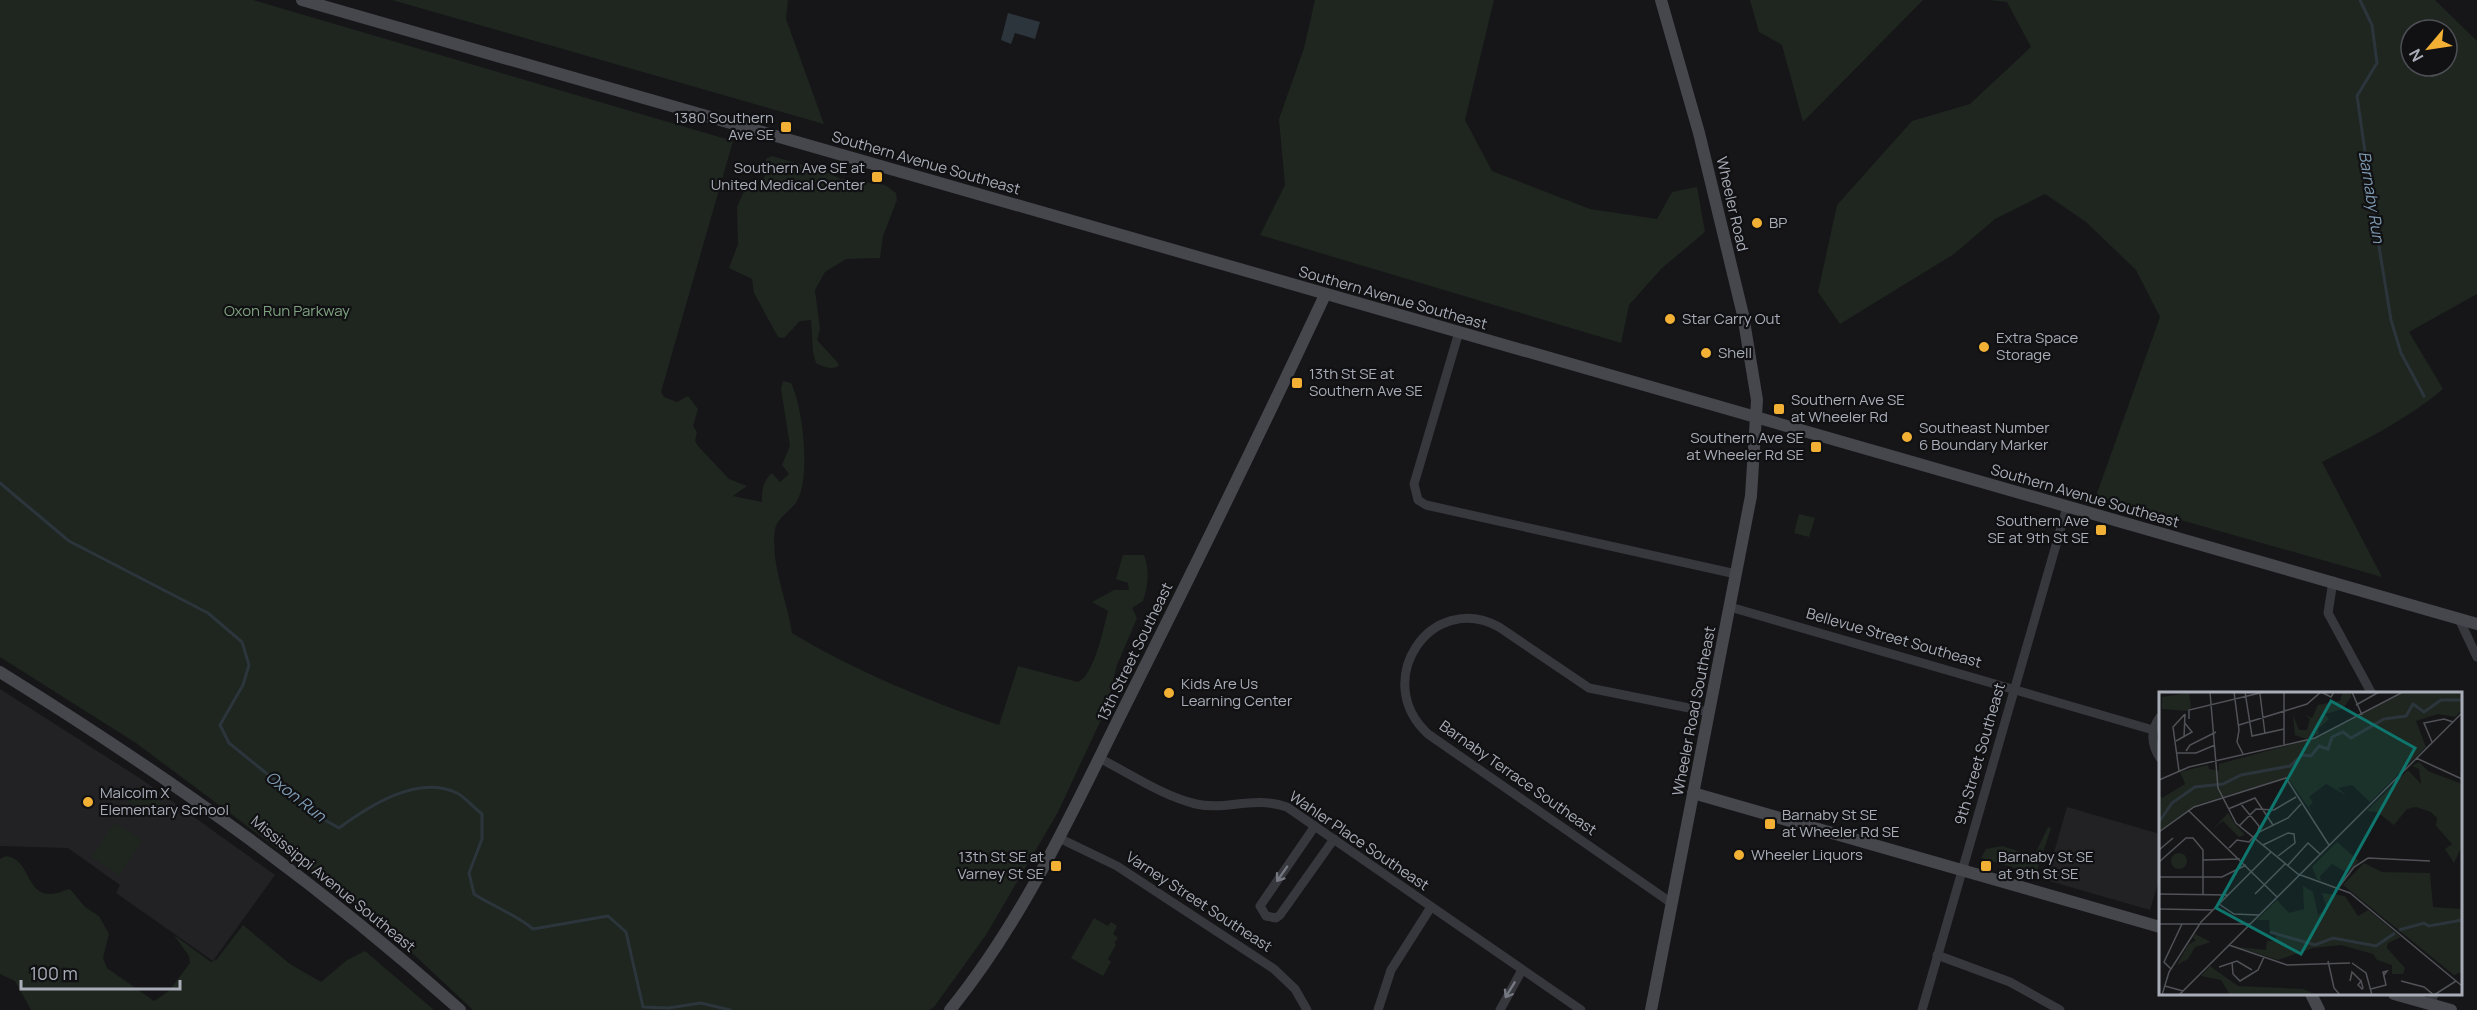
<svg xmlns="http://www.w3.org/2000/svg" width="2477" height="1010" font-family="Manrope,sans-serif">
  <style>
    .built { fill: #222225 }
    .green { fill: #1e261f; fill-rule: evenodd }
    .water { fill: #2c353c }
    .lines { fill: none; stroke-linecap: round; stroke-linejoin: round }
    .stream { stroke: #2c353c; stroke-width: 3 }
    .street { stroke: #37383d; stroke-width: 9 }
    .secondary { stroke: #45474d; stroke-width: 12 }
    .oneway { stroke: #757881 }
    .poi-dot { fill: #f2b134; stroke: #111113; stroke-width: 2 }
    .labels { text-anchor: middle; stroke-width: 4.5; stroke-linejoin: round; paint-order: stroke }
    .poi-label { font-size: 15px; fill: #a8adb8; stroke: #111113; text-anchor: start }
    .street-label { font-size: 15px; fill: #a8adb8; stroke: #111113 }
    .park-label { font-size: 15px; fill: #7fa381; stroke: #111113 }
    .water-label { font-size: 16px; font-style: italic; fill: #7f9bb3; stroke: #111113 }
    .inset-river { fill: none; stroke: #2c353c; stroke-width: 3 }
    .inset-road { fill: none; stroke: #505258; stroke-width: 1.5 }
    .view { fill: #0f766e; fill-opacity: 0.15; stroke: #0f766e; stroke-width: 3 }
    .inset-edge { fill: none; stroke: #a8adb8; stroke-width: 3 }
  </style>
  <rect width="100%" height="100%" fill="#161618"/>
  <g class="built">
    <polygon points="0,689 141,779 275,875 213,961 116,893 120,885 68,848 0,846"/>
    <polygon points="2067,807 2160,834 2160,877 2150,910 2046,880"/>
  </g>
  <g class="green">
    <path d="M0,0H253L733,141L661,392L664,397L677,402L688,396L698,409L693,426L697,432L695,441L698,446L729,479L747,486L733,496L762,502C762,490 762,482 772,473L780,482L789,474L782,465L790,446L781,389L783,381L791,383C803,407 811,477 797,501C792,510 777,518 775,529C770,564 787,599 792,633C855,671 930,702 999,725L1018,666L1078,682C1095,674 1103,629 1108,611L1092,602L1114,590H1129L1128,583L1116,579L1123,555H1144C1150,571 1148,586 1143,601L1132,608L1137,618L1117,665L1106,709L1058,812L986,935L934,1007L929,1010H473L394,936L136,743L0,657Z"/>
    <polygon points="392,0 788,0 786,19 824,124"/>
    <polygon points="1315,0 1494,0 1465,120 1492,171 1590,209 1657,219 1672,192 1697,187 1705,232 1662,268 1629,305 1621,343 1260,235 1285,185 1279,119 1304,48"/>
    <polygon points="1750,0 1923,0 1803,122 1782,45 1759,32"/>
    <path d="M1988,0H2435L2477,41V294L2409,332L2443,389C2406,420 2365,440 2322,462L2382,577L2096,496L2160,317L2136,270L2086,222L2045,194L1995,219L1954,254L1840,324L1818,292L1837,205L1912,121L1970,104L2031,47L2007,2ZM2411,30H2447V66H2411Z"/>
    <path d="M772,156L826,172L841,179L885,185L896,193L897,200L883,236L880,258L846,259L825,272L815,290L820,329L817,340L838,363L839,366C831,370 824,367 816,363L813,352L811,320L800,321L784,338L778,337L754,293L752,279L729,268L738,244L737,207L748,182L765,177L766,159Z"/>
    <polygon points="1799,514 1815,518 1809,537 1794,533"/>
    <polygon points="138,786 166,806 159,815 127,802"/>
    <polygon points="115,823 142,841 119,875 92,857"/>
    <polygon points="2048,827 2051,828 2036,874 1981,858 1986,849 2002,846 2034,856"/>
    <path d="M6,856C31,859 25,895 51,894C58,894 64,890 70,889L85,907L99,916L109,934L103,958L107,968L154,1001L169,991L190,963L189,956L174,935L211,962L217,959L243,925L290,964L321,982L347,960L365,951L434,1010H31L15,981L0,974V859Z"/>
    <polygon points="1094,918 1108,926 1111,922 1117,926 1113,934 1118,938 1114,943 1116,945 1108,959 1111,962 1103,976 1071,958"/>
  </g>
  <polygon class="water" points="1008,13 1040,22 1035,39 1015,33 1011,44 1001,40"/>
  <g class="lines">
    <g class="stream">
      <polyline points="2360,0 2372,25 2377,63 2357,96 2376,228 2391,320 2401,353 2424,396"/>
      <path d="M0,483L69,541L208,613L242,642L249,665L243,685L220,725L229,743L323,819L339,828C369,806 418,774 457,793C466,798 474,808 482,814V839L469,873L474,894C494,907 515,914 533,929L608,916L626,932L643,1007L668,1008L701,1003L730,1010"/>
    </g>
    <g class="street">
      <polyline points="1459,332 1414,484 1418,500 1426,505 1736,574"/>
      <polyline points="2333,581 2328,613 2372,694"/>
      <polyline points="1730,607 2153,730"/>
      <polyline points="2459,619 2477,657"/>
      <path d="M2160,717C2150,730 2151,745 2160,758"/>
      <path d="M1099,758C1129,773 1162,796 1196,804C1226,811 1252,795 1287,807L1581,1010"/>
      <polyline points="1315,826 1260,906 1266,916 1276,918 1280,915 1334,839"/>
      <polyline points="1059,838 1117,866 1274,969 1295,989 1307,1010"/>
      <path d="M1670,902L1428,734C1370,681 1431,590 1499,627L1589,688L1709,712"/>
      <polyline points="1937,955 2010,982 2060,1010"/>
      <polyline points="2431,1004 2434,994"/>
      <polyline points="1378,1010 1391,970 1431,907"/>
      <polyline points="1500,1010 1522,970"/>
      <polyline points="1922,1010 2067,507"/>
    </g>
    <g class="secondary">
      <polyline points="302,0 2477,624"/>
      <path d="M0,672C166,775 314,879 460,1010"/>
      <polyline points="1693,793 2160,927"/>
      <polyline points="2311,994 2319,1010"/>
      <polyline points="2394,994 2451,1010"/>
      <path d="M950,1010C1024,919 1072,812 1124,708C1193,571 1260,434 1325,295"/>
      <polyline points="1651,1010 1751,496 1757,400 1743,315 1699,133 1661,0"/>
    </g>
  </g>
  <defs><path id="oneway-shaft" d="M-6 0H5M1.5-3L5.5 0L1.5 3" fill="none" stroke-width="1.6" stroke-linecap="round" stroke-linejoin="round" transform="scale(1.5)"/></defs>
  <g class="oneway">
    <use href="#oneway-shaft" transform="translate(1282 874) rotate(125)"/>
    <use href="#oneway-shaft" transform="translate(1510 990) rotate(121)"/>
  </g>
  <g class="poi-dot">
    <rect x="780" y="121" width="12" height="12" rx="3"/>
    <rect x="871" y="171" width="12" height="12" rx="3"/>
    <circle cx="1757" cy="223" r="6"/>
    <circle cx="1670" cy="319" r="6"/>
    <circle cx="1984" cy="347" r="6"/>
    <circle cx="1706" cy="353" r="6"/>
    <rect x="1291" y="377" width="12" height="12" rx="3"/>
    <rect x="1773" y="403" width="12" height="12" rx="3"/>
    <circle cx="1907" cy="437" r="6"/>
    <rect x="1810" y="441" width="12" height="12" rx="3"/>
    <rect x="2095" y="524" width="12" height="12" rx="3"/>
    <circle cx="1169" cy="693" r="6"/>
    <circle cx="88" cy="802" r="6"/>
    <rect x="1764" y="818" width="12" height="12" rx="3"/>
    <circle cx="1739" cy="855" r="6"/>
    <rect x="1050" y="860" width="12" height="12" rx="3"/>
    <rect x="1980" y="860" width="12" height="12" rx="3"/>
  </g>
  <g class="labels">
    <g class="poi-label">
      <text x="774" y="123" text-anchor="end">1380 Southern<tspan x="774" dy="17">Ave SE</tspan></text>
      <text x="865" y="173" text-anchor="end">Southern Ave SE at<tspan x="865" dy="17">United Medical Center</tspan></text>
      <text x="1769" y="228">BP</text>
      <text x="1682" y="324">Star Carry Out</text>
      <text x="1996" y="343">Extra Space<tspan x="1996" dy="17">Storage</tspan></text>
      <text x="1718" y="358">Shell</text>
      <text x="1309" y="379">13th St SE at<tspan x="1309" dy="17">Southern Ave SE</tspan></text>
      <text x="1791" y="405">Southern Ave SE<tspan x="1791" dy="17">at Wheeler Rd</tspan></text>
      <text x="1919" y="433">Southeast Number<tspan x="1919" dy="17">6 Boundary Marker</tspan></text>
      <text x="1804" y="443" text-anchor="end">Southern Ave SE<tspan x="1804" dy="17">at Wheeler Rd SE</tspan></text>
      <text x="2089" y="526" text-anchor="end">Southern Ave<tspan x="2089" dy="17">SE at 9th St SE</tspan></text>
      <text x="1181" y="689">Kids Are Us<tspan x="1181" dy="17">Learning Center</tspan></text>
      <text x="100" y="798">Malcolm X<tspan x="100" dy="17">Elementary School</tspan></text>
      <text x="1782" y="820">Barnaby St SE<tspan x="1782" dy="17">at Wheeler Rd SE</tspan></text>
      <text x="1751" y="860">Wheeler Liquors</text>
      <text x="1044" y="862" text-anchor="end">13th St SE at<tspan x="1044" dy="17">Varney St SE</tspan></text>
      <text x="1998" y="862">Barnaby St SE<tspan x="1998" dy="17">at 9th St SE</tspan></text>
    </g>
    <g class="street-label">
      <text transform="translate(926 163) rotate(16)" y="5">Southern Avenue Southeast</text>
      <text transform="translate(1732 204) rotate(77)" y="5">Wheeler Road</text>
      <text transform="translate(1393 298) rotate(16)" y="5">Southern Avenue Southeast</text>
      <text transform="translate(2085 496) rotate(16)" y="5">Southern Avenue Southeast</text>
      <text transform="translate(1894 638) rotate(16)" y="5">Bellevue Street Southeast</text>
      <text transform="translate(1135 652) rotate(-64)" y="5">13th Street Southeast</text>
      <text transform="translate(1694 711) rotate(-79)" y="5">Wheeler Road Southeast</text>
      <text transform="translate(1980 754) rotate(-74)" y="5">9th Street Southeast</text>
      <text transform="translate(1518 778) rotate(35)" y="5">Barnaby Terrace Southeast</text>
      <text transform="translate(1359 841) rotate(34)" y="5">Wahler Place Southeast</text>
      <text transform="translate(333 884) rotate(39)" y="5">Mississippi Avenue Southeast</text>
      <text transform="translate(1199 902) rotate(33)" y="5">Varney Street Southeast</text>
    </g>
    <g class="park-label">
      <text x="287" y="316">Oxon Run Parkway</text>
    </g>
    <g class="water-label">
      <text transform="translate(2372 197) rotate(81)" y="6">Barnaby Run</text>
      <text transform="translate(296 796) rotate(38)" y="6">Oxon Run</text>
    </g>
  </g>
  <g transform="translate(2159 692)">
    <rect width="303" height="303" fill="#161618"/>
    <path d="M184,0H192V5L184,17L166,22L170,27L159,37L160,42L147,47L136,43L134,23L140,38H148L151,27L147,23L153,26L159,13L181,9ZM246,0H303V18L296,25L279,22L257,29L267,55L211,110L193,93L179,96L188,104L167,92L150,105L154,110L150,115L156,125L128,85L40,112L0,140V102L3,106L26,92L21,80L49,73L50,77L60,79V72L160,45ZM30,1L32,15L29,19L3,17V5ZM260,70L269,79L303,92V154L295,171L286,157L293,152L277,134L278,126L272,120L257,115L248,117L235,133L218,120L208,119L249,78L262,92L260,77L253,74ZM69,121L76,132L86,143L80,145L64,129L54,137ZM178,150L200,169L188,181L173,172L161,184L162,189L158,187L153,175ZM12 169a8 8 0 1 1 16 0a8 8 0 1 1-16 0ZM205,171L223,180L271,181L274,215L303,217V280L295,283L184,193ZM144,194L154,200L159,223L168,217L163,201L186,204L199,224L209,218L242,245L229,251L228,256L246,276L244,282H233V273L218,268L214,262L182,253L154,256L119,268L78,255L107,258L108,249H117V242H111L110,228H98L118,208L130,221L145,217ZM36,242L52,250L36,255L29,267L18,273L29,253L37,248L34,246ZM51,274L79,294L144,297L158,303H71L62,288L42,284Z" fill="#1e261f"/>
    <path class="inset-river" d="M0,130L13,111L36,95L64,92L82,83L131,74L143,63L152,64L160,54L169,57L173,45L184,40L192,46L225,27L247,24L254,12L265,20L282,8H303M240,238L265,231L270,234L303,228M111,240L156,253L174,246L217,254L236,241"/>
    <path class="inset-road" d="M51,0L59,96L77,131L139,182L191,201L303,294M75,0L80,38L78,50L84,62M86,0L93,44L125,37M193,0L203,23M101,2L106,42M197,13L220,0M30,27V18L105,0M80,33L148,12L162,0L172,5L175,0M25,45L26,22M17,49L33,40L25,30M273,50L265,31L285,27L294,30M125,53V0M27,59L31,53L57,40M18,61H37L56,53M257,66L303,87M20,79L14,35L26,22M0,88L30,75L156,46L244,0M81,111L100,134L99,140M69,117L96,106L114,133M29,118L118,205M80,134L97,117L115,118L137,105M0,140L35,115L127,86L170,153M104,153L129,141L135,142L136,151L119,164M70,156L78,148L90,150L98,141L129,126L142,112M0,158L14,146M44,168L81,167M0,170L27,146H34L44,158V202M129,173L149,151L161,162M0,185H63L87,173M180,195L195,175L209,166L271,169M0,202L69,203M96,202L126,172M60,212L75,222L100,223M0,217L54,218M0,232H91M70,253L128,273L191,271M169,269L175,296L181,303M73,270L74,282L81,289L99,278L105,265M193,271L207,281L213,303M60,275L78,269L93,278M12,277L5,270L23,232M191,289L193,280L202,289M202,289L204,296L203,297L199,293ZM242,289L265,295L275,303L297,289M6,294L24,299M212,297L227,293L224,280L228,279L225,283M3,303L10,280L42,230L112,160M20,303L303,21"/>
    <path class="view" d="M172,9L256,56L142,262L57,216Z"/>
    <rect width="303" height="303" class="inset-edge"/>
  </g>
  <g transform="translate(2429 48) rotate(241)"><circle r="28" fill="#111113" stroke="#4d4f55" stroke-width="1.5"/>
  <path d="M0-4.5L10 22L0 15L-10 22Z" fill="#f2b134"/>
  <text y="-9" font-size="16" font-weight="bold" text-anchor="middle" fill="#a8adb8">N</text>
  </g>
  <path d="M21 980v9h159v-9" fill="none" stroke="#a8adb8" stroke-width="3"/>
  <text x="30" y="980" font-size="18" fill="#a8adb8" stroke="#111113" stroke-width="4.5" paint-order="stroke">100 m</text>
</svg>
